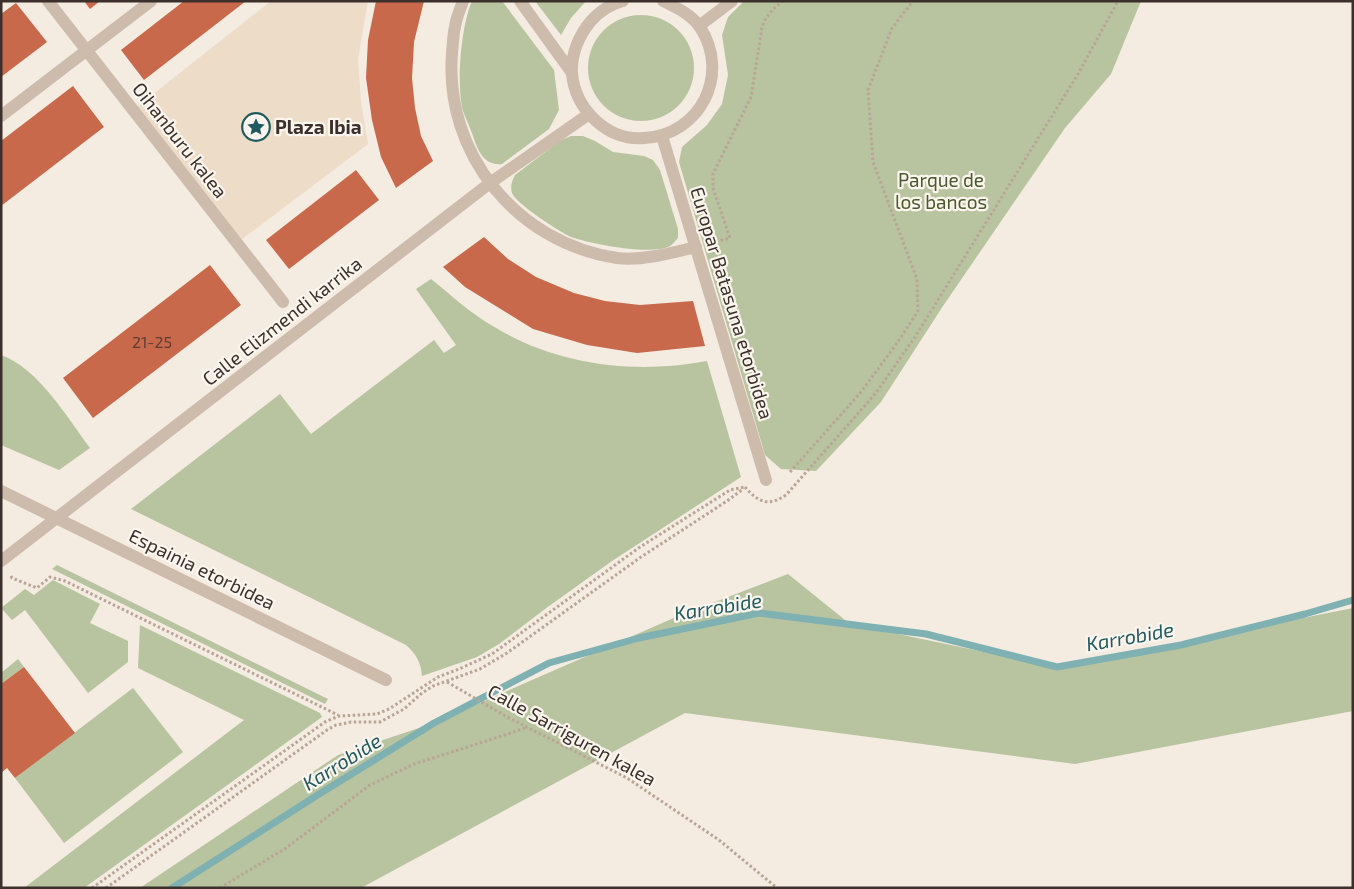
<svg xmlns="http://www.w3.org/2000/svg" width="1354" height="889" font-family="'Exo 2',sans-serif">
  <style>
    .green { fill: #b8c4a0 }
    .plaza { fill: #ecdcc8 }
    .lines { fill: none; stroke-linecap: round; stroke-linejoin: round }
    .stream { stroke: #7fb0b2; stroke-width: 7 }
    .building { fill: #c8694b }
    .path { stroke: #b9a596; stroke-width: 3; stroke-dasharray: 2.5 2.5; stroke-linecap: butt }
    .pedestrian { stroke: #cdbbac; stroke-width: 12 }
    .minor { stroke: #cdbbac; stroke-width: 12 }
    .tertiary { stroke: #cdbbac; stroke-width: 12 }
    .labels { text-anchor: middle; stroke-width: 4.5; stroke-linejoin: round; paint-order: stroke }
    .number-label { font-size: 16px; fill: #5e3e33 }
    .poi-label { font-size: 19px; font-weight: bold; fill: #3b302b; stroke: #fbf5ee; text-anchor: start }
    .street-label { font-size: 19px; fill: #3b302b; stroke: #fbf5ee }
    .park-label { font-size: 19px; fill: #4a5a2e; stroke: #fbf5ee }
    .water-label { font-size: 20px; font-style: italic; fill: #1f5a5e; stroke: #fbf5ee }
  </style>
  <rect width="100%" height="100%" fill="#f4ebe1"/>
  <g class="green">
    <path d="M472,1H502L554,70L559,110L549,129L502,164C484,166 478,151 473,136C470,127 466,119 463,111C456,85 461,26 472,1Z"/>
    <polygon points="535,1 586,1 571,18 561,35"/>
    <polygon points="744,1 1141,1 1111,74 1065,128 943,306 881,402 816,471 781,469 765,455 679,162 682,147 707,125 722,104 728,75 722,35 728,17"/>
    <circle cx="641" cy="68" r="53"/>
    <path d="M571,136H583L595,141L613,152L644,156L653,160L660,170L678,229V238C676,240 673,244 670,246C651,256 591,244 571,237C560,232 516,204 512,193C510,186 512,181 515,175L561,140Z"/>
    <path d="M431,279C451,295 469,312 491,325C555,365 634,375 707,361L741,477L612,561L545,609L499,644L477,657L422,676C421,662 416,654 406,645L131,509L280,394L311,434L434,340L444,353L456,345L416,289Z"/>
    <path d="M1,355C38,368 67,417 90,448L59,470L1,445Z"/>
    <polygon points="57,565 328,699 325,704 52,569"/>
    <polygon points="788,574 850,624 1056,667 1353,608 1353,711 1075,764 685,713 361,888 140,888 338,755 434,723 676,617"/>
    <polygon points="53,580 100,604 90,623 128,641 128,662 88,693 25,610 12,620 1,608 25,589 34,595"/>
    <polygon points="140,625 320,713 322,717 84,888 24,888 244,720 138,668"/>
    <polygon points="18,659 24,667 1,684 1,673"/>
    <polygon points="133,688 183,752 64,843 15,778"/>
  </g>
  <polygon class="plaza" points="271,1 368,1 358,59 361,102 368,144 237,243 133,110"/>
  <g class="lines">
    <polyline class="stream" points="172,888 316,796 434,723 549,663 639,638 759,613 926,634 1057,667 1181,645 1305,614 1353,600"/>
  </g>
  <g class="building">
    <polygon points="84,1 100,1 90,9"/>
    <polygon points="184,1 246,1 144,80 121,50"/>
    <polygon points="376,1 424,1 414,42 412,78 415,108 421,136 433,161 396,188 381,157 372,120 366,78 368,40"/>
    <polygon points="16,3 47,42 1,77 1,14"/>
    <polygon points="73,86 104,127 1,206 1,141"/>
    <polygon points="356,170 379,200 289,269 266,240"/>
    <polygon points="484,237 508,259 536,277 574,293 605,301 640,305 693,301 705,346 637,353 587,345 533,329 465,287 443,267"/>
    <polygon points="210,265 241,305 93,418 63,378"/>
    <polygon points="24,667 75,733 15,778 7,768 1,773 1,684"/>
  </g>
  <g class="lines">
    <g class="path">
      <path d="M711,243L730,238L713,188V174L751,97L762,27C766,15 773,9 783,1"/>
      <polyline points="790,472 861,392 897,343 918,311 917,279 873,162 868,90 892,28 913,1"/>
      <path d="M745,487C758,502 768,507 786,495L876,393L915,337L1078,74L1118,1"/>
      <polyline points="11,576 12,578 37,588 50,577 65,581 338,715"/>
      <polyline points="447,682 509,718 627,778 719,840 777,888"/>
      <polyline points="92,888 325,722 339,716 377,714 389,709 438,677 459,669 492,654 640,547 730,490 745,487"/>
      <polyline points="106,888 327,730 336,725 351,722 380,722 404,709 422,693 433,686 480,669 507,653 641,557 727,501 743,489"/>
      <polyline points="220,888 286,848 370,785 414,764 508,734 527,727"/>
    </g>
    <g class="pedestrian">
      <polyline points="48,1 283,302"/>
      <polyline points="1,116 151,1"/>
    </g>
    <g class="minor">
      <path d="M463,1C460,10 456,18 455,27C453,35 453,44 452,53C444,154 517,243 617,258C642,261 671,253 696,247"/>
      <polyline points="699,26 732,1"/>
      <polyline points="662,136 766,480"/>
      <polyline points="1,491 386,680"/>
      <polyline points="1,561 490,183 589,114"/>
    </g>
    <g class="tertiary">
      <polyline points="520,1 572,73"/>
      <path d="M623,1C611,4 599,12 591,21C579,35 571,54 572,73C575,109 607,141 644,138C700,135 731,75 700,27C691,14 677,8 663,1"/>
    </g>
  </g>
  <defs>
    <symbol id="sight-ring" viewBox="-11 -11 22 22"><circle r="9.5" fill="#fbf5ee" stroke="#1f5a5e" stroke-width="1.5"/><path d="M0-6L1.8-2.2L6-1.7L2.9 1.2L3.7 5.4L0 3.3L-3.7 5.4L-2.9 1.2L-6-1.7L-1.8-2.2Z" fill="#1f5a5e"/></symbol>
  </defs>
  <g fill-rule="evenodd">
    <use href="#sight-ring" x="240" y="111" width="32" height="32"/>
  </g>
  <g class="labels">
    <g class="number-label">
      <text x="152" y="348">21-25</text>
    </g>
    <g class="poi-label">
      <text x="275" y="134">Plaza Ibia</text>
    </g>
    <g class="street-label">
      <text transform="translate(180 140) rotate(52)" y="7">Oihanburu kalea</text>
      <text transform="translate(732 303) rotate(73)" y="7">Europar Batasuna etorbidea</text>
      <text transform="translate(282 321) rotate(-38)" y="7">Calle Elizmendi karrika</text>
      <text transform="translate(202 569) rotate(26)" y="7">Espainia etorbidea</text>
      <text transform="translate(572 735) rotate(29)" y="7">Calle Sarriguren kalea</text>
    </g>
    <g class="park-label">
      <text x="941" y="187">Parque de<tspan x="941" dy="22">los bancos</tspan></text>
    </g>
    <g class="water-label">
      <text transform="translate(718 607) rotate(-9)" y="7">Karrobide</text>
      <text transform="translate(1130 637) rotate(-10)" y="7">Karrobide</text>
      <text transform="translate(342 762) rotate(-32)" y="7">Karrobide</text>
    </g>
  </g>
  <rect width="1354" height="889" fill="none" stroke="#3b302b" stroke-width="5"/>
</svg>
